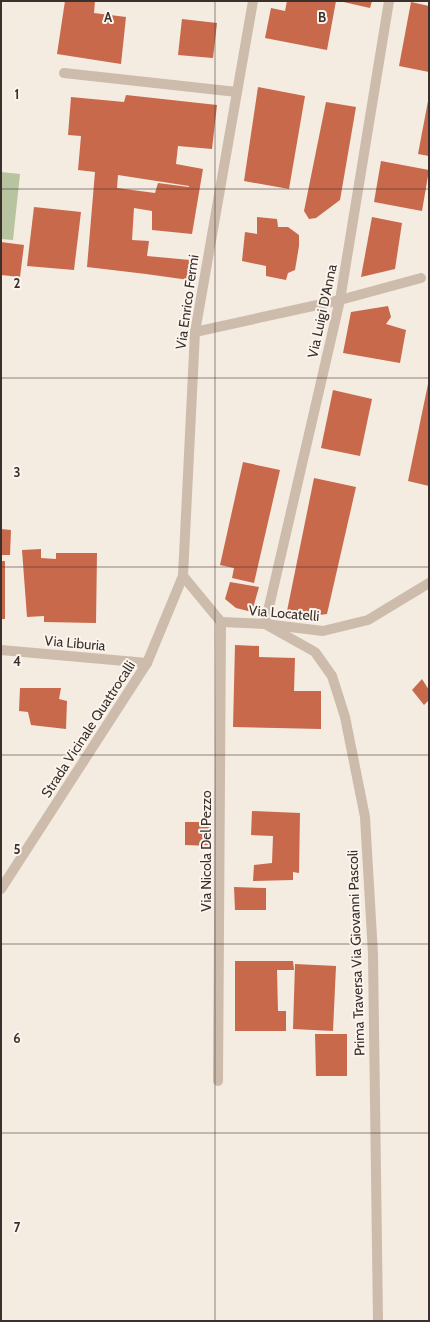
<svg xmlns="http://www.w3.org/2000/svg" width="430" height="1322" font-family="Cabin,sans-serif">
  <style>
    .green { fill: #b8c4a0 }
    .building { fill: #c8694b; fill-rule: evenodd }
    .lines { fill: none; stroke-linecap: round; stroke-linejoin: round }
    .pedestrian { stroke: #cdbbac; stroke-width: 10 }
    .minor { stroke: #cdbbac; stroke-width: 10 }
    .grid { fill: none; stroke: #3b302b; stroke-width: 1; stroke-opacity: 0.55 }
    .labels { text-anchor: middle; stroke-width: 4; stroke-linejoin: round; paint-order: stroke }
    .street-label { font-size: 14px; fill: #3b302b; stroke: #fbf5ee }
    .grid-label { font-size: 13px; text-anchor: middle; font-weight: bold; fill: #3b302b; stroke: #fbf5ee; stroke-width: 4; stroke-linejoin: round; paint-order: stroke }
  </style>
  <rect width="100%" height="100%" fill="#f4ebe1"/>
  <polygon class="green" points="1,172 20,174 13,240 1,239"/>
  <g class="building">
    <polygon points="65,1 95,1 94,13 126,17 121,64 57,54"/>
    <polygon points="287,1 336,1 327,50 265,38 271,8 285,11"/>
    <polygon points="339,1 372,1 370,8"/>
    <polygon points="411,2 429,6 429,72 399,66"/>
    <polygon points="182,19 217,23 213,58 178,55"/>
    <polygon points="258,87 305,96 289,189 244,181"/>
    <path d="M126,95L217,105L212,149L178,146L176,164L203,169L192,234L152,230V211L134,208L132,240L149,241L147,256L190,260L189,280L146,274L87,267L95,172L78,170L81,136L68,135L71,97L124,102ZM118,175L189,186V187L158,183L155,193L117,188Z"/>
    <polygon points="428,101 429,102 429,156 418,154"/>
    <polygon points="326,102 356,107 340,200 316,218 309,219 304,211"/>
    <polygon points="381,161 429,170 422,211 374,202"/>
    <polygon points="34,207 81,212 74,270 27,266"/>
    <polygon points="257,217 277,219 278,227 288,227 299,235 299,246 295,270 288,273 286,280 266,276 266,266 242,261 245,232 257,234"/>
    <polygon points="372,217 402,223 395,269 361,277"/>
    <polygon points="1,242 24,245 20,277 1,275"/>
    <polygon points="388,306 391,317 386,324 406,330 400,363 343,353 351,312"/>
    <polygon points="428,384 429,384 429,486 408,481"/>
    <polygon points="333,390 372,399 360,456 321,448"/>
    <polygon points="243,462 280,470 254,583 232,578 234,568 220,565"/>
    <polygon points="314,478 356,487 327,614 297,618 286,616"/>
    <polygon points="1,529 11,530 10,555 1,555"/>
    <polygon points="41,549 41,558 56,559 56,553 97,553 96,623 44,622 44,616 27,617 22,550"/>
    <rect x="1" y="561" width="4" height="58"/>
    <polygon points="230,582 259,587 252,612 236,608 225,599"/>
    <polygon points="235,645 259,646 259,657 295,658 294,691 321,691 321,729 233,727"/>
    <polygon points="422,679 429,690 429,700 424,705 412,690"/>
    <polygon points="20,688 61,688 59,699 67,701 66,729 31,725 28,712 19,711"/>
    <polygon points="252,811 300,813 299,873 293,872 293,880 253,881 254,865 272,863 273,836 251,835"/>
    <polygon points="185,822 210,822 211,846 185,845"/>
    <polygon points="234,887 266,888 266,910 235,910"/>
    <polygon points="235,961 293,961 294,970 277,970 278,1011 286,1011 286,1031 235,1031"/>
    <polygon points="295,964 336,966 333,1031 293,1029"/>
    <polygon points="315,1034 347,1034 347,1076 316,1076"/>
  </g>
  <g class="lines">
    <polyline class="pedestrian" points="322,304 340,300"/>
    <g class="minor">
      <polyline points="64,73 237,92"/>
      <polyline points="340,300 421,278"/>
      <polyline points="195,332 322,304"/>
      <polyline points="221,622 183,576 195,332 253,1"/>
      <polyline points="221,622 265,624 323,631 368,620 429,583"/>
      <polyline points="1,650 147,663"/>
      <polyline points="1,889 147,663 183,576"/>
      <polyline points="218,1081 221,622"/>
      <polyline points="378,1321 373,954 365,817 345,717 332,676 315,652 265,624 340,300 389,1"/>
    </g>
  </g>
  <path class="grid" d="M215,1V1321M1,189H429M1,378H429M1,567H429M1,755H429M1,944H429M1,1133H429"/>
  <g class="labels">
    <g class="street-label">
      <text transform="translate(187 302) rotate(-82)" y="5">Via Enrico Fermi</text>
      <text transform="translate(322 311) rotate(-78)" y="5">Via Luigi D'Anna</text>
      <text transform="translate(284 613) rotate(5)" y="5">Via Locatelli</text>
      <text transform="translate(75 643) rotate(5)" y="5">Via Liburia</text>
      <text transform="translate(88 729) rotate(-57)" y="5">Strada Vicinale Quattrocalli</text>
      <text transform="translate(206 851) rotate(-90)" y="5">Via Nicola Del Pezzo</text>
      <text transform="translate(356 953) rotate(-92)" y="5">Prima Traversa Via Giovanni Pascoli</text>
    </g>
  </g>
  <g class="grid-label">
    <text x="108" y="22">A</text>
    <text x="322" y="22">B</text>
    <text x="17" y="99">1</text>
    <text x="17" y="288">2</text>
    <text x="17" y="477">3</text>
    <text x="17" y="666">4</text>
    <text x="17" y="854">5</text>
    <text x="17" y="1043">6</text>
    <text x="17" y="1232">7</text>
  </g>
  <rect width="430" height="1322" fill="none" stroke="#3b302b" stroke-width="4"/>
</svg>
